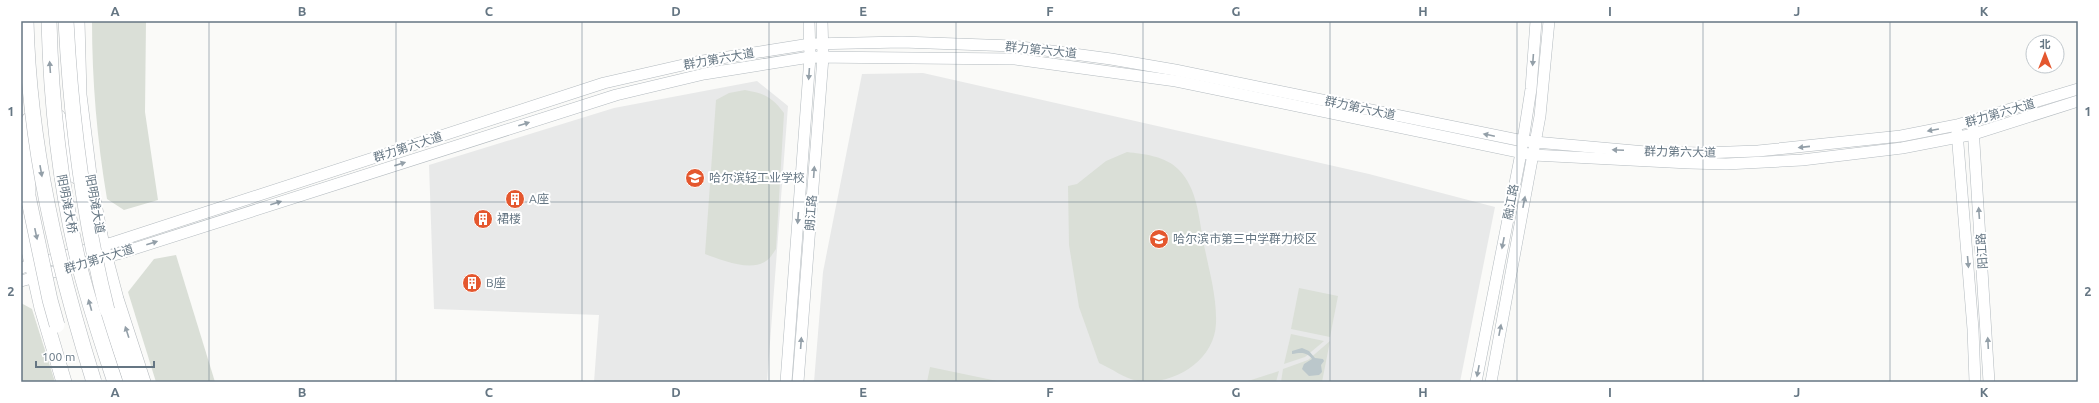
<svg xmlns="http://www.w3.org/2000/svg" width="2099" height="403" font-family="Ubuntu,'Noto Sans SC',sans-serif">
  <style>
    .built { fill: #e8e9e9 }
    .green { fill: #dadfd7 }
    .water { fill: #bbc7cb }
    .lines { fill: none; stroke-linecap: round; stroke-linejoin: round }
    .secondary-casing { stroke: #b3babf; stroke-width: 12 }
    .highway-casing { stroke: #b4b9bd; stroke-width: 16 }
    .secondary { stroke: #fff; stroke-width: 11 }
    .highway { stroke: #fff; stroke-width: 15 }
    .highway-bridge-casing { stroke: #b4b9bd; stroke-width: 16; stroke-linecap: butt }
    .highway-bridge { stroke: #fff; stroke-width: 15 }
    .oneway { fill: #939fa8 }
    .grid { fill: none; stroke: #657683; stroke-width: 1; stroke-opacity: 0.55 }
    .labels { text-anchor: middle; stroke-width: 4; stroke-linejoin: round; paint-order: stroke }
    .street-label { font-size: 12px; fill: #657683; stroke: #fff }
    .poi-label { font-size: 12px; fill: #657683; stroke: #fff; text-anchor: start }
    .neatline { fill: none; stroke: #657683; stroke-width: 1.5 }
    .grid-label { font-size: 13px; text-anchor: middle; font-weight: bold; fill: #657683 }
  </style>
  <rect width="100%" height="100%" fill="#fafaf8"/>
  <g class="built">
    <polygon points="923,73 1369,174 1495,207 1460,382 814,382 823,272 862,74"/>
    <polygon points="757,81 788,106 767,382 594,382 599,315 434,309 429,165 614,108"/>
  </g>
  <g class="green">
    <path d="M92,21H146L145,112L158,200L124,210L107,199C97,140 92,81 92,21Z"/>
    <path d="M745,90C765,94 771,96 784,113L776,249C773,253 770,259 766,261C751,272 721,260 705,254L716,100L729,93Z"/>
    <path d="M1127,152C1144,154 1165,156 1178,169C1198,188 1199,220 1204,245C1209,270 1217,297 1216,323C1215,361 1173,386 1138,381C1125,379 1111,368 1099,363L1079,307L1069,245L1068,186L1077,184L1106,161Z"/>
    <polygon points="176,255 215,382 156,382 128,292 154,259"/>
    <polygon points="1299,288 1338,296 1330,337 1291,329"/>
    <polygon points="21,303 32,309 55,382 21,382"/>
    <polygon points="1291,334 1324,341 1305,357 1284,364"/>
    <polygon points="1330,341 1322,382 1281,382 1283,369 1308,360"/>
    <polygon points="930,367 1002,382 927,382"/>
    <polygon points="1279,371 1276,382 1245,382"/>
  </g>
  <path class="water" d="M1302,348L1309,351L1315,358L1323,359L1324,361L1321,365L1322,372L1319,375L1309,376L1302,369L1304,364L1312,359C1306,351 1300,353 1292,354V351Z"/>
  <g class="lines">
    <defs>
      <g id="secondary">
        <polyline points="1973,127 1989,382"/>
        <polyline points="1957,132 1973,329 1975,382"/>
        <polyline points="21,268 115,242 604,83 696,62 810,44 902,42 1014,46 1111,59 1175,70 1523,141 1646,152 1702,153 1758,151 1901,136 1957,125 2078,89"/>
        <polyline points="21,281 121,253 616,95 704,74 810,57 1015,59 1176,81 1533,155 1689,163 1726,164 1802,160 1902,148 1974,134 2078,101"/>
        <polyline points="786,382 810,57 809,21"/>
        <polyline points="798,382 823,57 822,21"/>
        <polyline points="1476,382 1521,153 1531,89 1536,21"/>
        <polyline points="1491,382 1540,116 1549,21"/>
      </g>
      <g id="highway">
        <polyline points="77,21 79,95 90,183 102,246 116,299 143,382"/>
        <polyline points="58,117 76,176"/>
        <polyline points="28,196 29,120"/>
        <polyline points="21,215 42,308 64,382"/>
        <polyline points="107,310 131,382"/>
      </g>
    </defs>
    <use href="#secondary" class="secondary-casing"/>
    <use href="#highway" class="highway-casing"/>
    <use href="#secondary" class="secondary"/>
    <use href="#highway" class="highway"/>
    <defs>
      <g id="highway-bridge">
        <path d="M26,21C29,145 57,264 94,382"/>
        <path d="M49,21C51,100 59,179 77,256C87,299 101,340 115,382"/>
        <path d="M66,21C71,119 83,215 107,310"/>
        <polyline points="28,196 50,300 57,325"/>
      </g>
    </defs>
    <use href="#highway-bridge" class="highway-bridge-casing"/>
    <use href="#highway-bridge" class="highway-bridge"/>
  </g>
  <defs><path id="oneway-solid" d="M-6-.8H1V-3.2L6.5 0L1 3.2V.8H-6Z"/></defs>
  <g class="oneway">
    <use href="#oneway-solid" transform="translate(1533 60) rotate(94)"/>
    <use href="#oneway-solid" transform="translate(50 67) rotate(-94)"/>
    <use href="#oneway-solid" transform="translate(809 74) rotate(94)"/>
    <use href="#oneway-solid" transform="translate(524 124) rotate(-18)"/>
    <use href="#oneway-solid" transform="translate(1933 130) rotate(170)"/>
    <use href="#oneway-solid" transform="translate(1489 135) rotate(-168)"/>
    <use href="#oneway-solid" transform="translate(1804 147) rotate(174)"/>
    <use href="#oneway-solid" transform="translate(1618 150) rotate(-177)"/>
    <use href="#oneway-solid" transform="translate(400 164) rotate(-18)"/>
    <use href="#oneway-solid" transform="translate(41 171) rotate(80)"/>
    <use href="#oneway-solid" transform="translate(814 172) rotate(-86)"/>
    <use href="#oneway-solid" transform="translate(1524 202) rotate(-79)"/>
    <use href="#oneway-solid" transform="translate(276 203) rotate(-18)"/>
    <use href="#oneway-solid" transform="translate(1979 213) rotate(-94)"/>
    <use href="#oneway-solid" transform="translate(798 218) rotate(94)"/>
    <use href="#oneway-solid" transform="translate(36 234) rotate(78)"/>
    <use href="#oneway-solid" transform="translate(152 243) rotate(-18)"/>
    <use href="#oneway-solid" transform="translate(1503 243) rotate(101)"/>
    <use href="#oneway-solid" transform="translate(1968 262) rotate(85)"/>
    <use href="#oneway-solid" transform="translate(90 305) rotate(-106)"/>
    <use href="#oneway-solid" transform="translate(1500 330) rotate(-79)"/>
    <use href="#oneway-solid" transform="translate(127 332) rotate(-108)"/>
    <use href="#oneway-solid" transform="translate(801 343) rotate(-86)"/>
    <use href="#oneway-solid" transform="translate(1988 343) rotate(-93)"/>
    <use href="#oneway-solid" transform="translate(1478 371) rotate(101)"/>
  </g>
  <path class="grid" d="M209,21V382M396,21V382M582,21V382M769,21V382M956,21V382M1143,21V382M1330,21V382M1517,21V382M1703,21V382M1890,21V382M21,202H2078"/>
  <defs>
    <symbol id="school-disc" viewBox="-11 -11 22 22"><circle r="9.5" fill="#e4572e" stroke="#fff"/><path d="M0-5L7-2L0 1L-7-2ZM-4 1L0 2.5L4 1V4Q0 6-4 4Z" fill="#fff"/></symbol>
    <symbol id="building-disc" viewBox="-11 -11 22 22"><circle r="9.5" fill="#e4572e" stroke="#fff"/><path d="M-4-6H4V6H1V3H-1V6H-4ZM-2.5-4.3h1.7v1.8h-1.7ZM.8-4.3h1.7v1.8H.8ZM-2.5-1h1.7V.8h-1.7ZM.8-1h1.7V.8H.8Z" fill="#fff"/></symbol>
  </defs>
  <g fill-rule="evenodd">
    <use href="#school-disc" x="684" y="167" width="22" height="22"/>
    <use href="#building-disc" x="504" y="188" width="22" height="22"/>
    <use href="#building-disc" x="472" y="208" width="22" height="22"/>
    <use href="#school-disc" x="1148" y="228" width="22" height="22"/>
    <use href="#building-disc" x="461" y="272" width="22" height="22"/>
  </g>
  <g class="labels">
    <g class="street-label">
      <text transform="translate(1041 50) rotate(6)" y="4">群力第六大道</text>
      <text transform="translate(719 59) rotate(-10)" y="4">群力第六大道</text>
      <text transform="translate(1360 108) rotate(12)" y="4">群力第六大道</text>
      <text transform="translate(2000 113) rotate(-16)" y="4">群力第六大道</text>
      <text transform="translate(408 147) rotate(-18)" y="4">群力第六大道</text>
      <text transform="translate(1680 152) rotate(1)" y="4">群力第六大道</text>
      <text transform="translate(1511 202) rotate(-79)" y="4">融江路</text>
      <text transform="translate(67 204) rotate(79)" y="4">阳明滩大桥</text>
      <text transform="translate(95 204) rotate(80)" y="4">阳明滩大道</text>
      <text transform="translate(811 213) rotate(-86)" y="4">朗江路</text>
      <text transform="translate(1982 251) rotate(-94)" y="4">阳江路</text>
      <text transform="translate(99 259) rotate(-17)" y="4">群力第六大道</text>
    </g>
    <g class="poi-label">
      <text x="709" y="182">哈尔滨轻工业学校</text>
      <text x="529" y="203">A座</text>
      <text x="497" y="223">裙楼</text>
      <text x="1173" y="243">哈尔滨市第三中学群力校区</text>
      <text x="486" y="287">B座</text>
    </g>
  </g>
  <rect width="2099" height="403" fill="none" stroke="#ffffff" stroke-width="44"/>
  <g transform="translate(2045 54)"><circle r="19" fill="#ffffff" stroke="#c1c8cd"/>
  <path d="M0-3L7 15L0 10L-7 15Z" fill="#e4572e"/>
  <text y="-6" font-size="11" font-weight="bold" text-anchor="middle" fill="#657683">北</text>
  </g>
  <path d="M36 361v6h118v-6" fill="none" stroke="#657683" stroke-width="2"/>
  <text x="42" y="361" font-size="12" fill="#657683" stroke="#ffffff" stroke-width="3" paint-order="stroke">100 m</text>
  <rect x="22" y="22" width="2055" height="359" class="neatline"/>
  <g class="grid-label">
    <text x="115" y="16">A</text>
    <text x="302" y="16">B</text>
    <text x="489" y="16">C</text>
    <text x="676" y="16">D</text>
    <text x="863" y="16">E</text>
    <text x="1050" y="16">F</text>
    <text x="1236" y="16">G</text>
    <text x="1423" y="16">H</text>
    <text x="1610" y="16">I</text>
    <text x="1797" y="16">J</text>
    <text x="1984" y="16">K</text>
    <text x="11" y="116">1</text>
    <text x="2088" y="116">1</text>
    <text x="11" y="296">2</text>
    <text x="2088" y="296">2</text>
    <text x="115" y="397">A</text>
    <text x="302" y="397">B</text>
    <text x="489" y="397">C</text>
    <text x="676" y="397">D</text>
    <text x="863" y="397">E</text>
    <text x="1050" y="397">F</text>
    <text x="1236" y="397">G</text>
    <text x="1423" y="397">H</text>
    <text x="1610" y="397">I</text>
    <text x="1797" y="397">J</text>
    <text x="1984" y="397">K</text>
  </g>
</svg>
